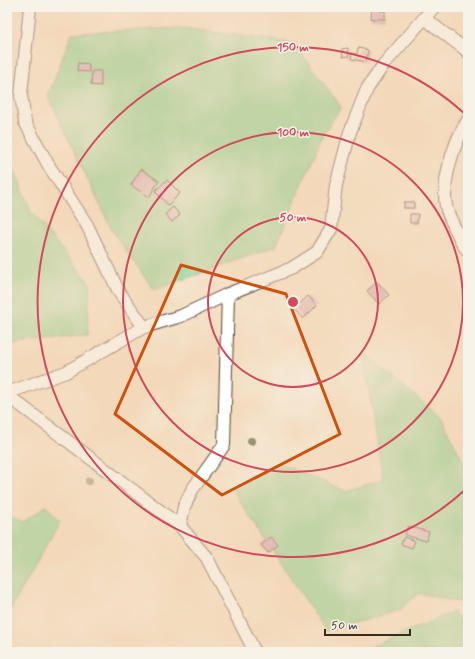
<svg xmlns="http://www.w3.org/2000/svg" width="475" height="659" font-family="Mynerve,sans-serif">
  <style>
    .green { fill: #85cf8c; stroke: #607c55 }
    .building { fill: #d197ad }
    .lines { fill: none; stroke-linecap: round; stroke-linejoin: round }
    .street-casing { stroke: #574435; stroke-width: 14 }
    .street { stroke: #fff; stroke-width: 12 }
    .tree { fill: #988f74 }
    .marked { fill: none; stroke: #ce520f; stroke-width: 3; stroke-linejoin: round }
    .ring { fill: none; stroke: #d1495b; stroke-width: 2 }
    .centre { fill: #d1495b; stroke: #f7f3e8; stroke-width: 2 }
    .ring-label { font-size: 12px; text-anchor: middle; font-weight: bold; fill: #d1495b; stroke: #f7f3e8; stroke-width: 3; stroke-linejoin: round; paint-order: stroke }
  </style>
  <rect width="100%" height="100%" fill="#f7f3e8"/>
  <filter id="ink" filterUnits="userSpaceOnUse"><feTurbulence type="fractalNoise" baseFrequency=".025" numOctaves="2"/><feDisplacementMap in="SourceGraphic" scale="8" xChannelSelector="R" yChannelSelector="G"/><feConvolveMatrix kernelMatrix="1 2 1 2 8 2 1 2 1" color-interpolation-filters="sRGB"/></filter>
  <filter id="wash" filterUnits="userSpaceOnUse"><feTurbulence type="fractalNoise" baseFrequency=".012" numOctaves="4" result="noise"/><feDisplacementMap in="SourceGraphic" scale="16" xChannelSelector="R" yChannelSelector="G"/><feGaussianBlur stdDeviation="0.9" result="paint"/><feColorMatrix in="noise" values="0 0 0 0 0 0 0 0 0 0 0 0 0 0 0 0 0 1.4 0 .05"/><feComposite in="paint" operator="in"/></filter>
  <g filter="url(#wash)">
    <rect width="100%" height="100%" fill="#f3d9ba"/>
    <g class="green">
      <polygon points="183,28 294,43 341,107 322,137 276,246 154,290 113,232 48,96 72,33"/>
      <polygon points="7,150 31,212 90,283 87,335 7,344"/>
      <polygon points="363,352 441,418 468,471 468,604 418,593 400,610 326,631 232,489 280,464 345,491 383,480"/>
      <polygon points="46,506 60,520 7,616 7,515 23,522"/>
      <polygon points="453,612 468,624 468,652 359,652"/>
    </g>
    <g id="blocks">
      <g class="building">
        <polygon points="372,7 381,7 381,11 385,11 385,19 371,19"/>
        <polygon points="348,48 349,56 343,57 342,49"/>
        <polygon points="358,48 368,50 366,62 351,59 352,53 357,54"/>
        <polygon points="78,63 89,64 89,72 77,71"/>
        <polygon points="92,71 101,71 101,86 91,85"/>
        <polygon points="141,169 159,181 149,197 131,185"/>
        <polygon points="167,180 180,193 168,205 155,191"/>
        <rect x="404" y="202" width="10" height="6"/>
        <polygon points="173,207 180,215 172,222 165,214"/>
        <polygon points="410,214 418,214 417,223 410,223"/>
        <polygon points="377,282 389,295 379,304 367,291"/>
        <polygon points="308,296 317,305 303,319 294,309"/>
        <polygon points="408,526 429,532 426,541 405,535"/>
        <polygon points="271,537 278,545 268,553 261,545"/>
        <polygon points="404,537 415,541 412,548 401,544"/>
      </g>
    </g>
  </g>
  <g filter="url(#ink)">
    <use href="#blocks" fill-opacity="0" stroke="#574435" stroke-width="1"/>
    <g class="lines">
      <defs>
        <g id="street">
          <polyline points="30,7 21,95 25,122 49,166 87,225 119,292 144,327"/>
          <polyline points="424,18 466,50 468,52"/>
          <path d="M468,120C454,141 440,185 447,210C450,220 459,236 464,246L468,251"/>
          <polyline points="7,393 66,372 144,327 181,316 228,294 292,268 317,252 331,229 336,185 350,132 367,89 384,64 434,7"/>
          <polyline points="7,395 180,526 207,558 255,652"/>
          <polyline points="180,526 184,507 192,490 224,445 228,294"/>
        </g>
      </defs>
      <use href="#street" class="street-casing"/>
      <use href="#street" class="street"/>
    </g>
    <g class="tree">
      <circle cx="251" cy="441" r="4"/>
      <circle cx="89" cy="481" r="4"/>
    </g>
  </g>
  <path d="M0 0H475V659H0ZM181,265L286,294L340,434L222,495L115,414Z" fill="#f3d9ba" fill-opacity=".55" fill-rule="evenodd"/>
  <path class="marked" d="M181,265L286,294L340,434L222,495L115,414Z"/>
  <g class="ring">
    <circle cx="293" cy="302" r="85"/>
    <circle cx="293" cy="302" r="170"/>
    <path d="M467 488A255 255 0 1 1 467 116"/>
  </g>
  <circle cx="293" cy="302" r="6" class="centre"/>
  <g class="ring-label">
    <text x="293" y="51">150 m</text>
    <text x="293" y="136">100 m</text>
    <text x="293" y="221">50 m</text>
  </g>
  <rect width="475" height="659" fill="none" stroke="#f7f3e8" stroke-width="24"/>
  <path d="M325 629v6h85v-6" fill="none" stroke="#3b2a1e" stroke-width="2"/>
  <text x="331" y="629" font-size="12" fill="#3b2a1e" stroke="#f7f3e8" stroke-width="3" paint-order="stroke">50 m</text>
</svg>
